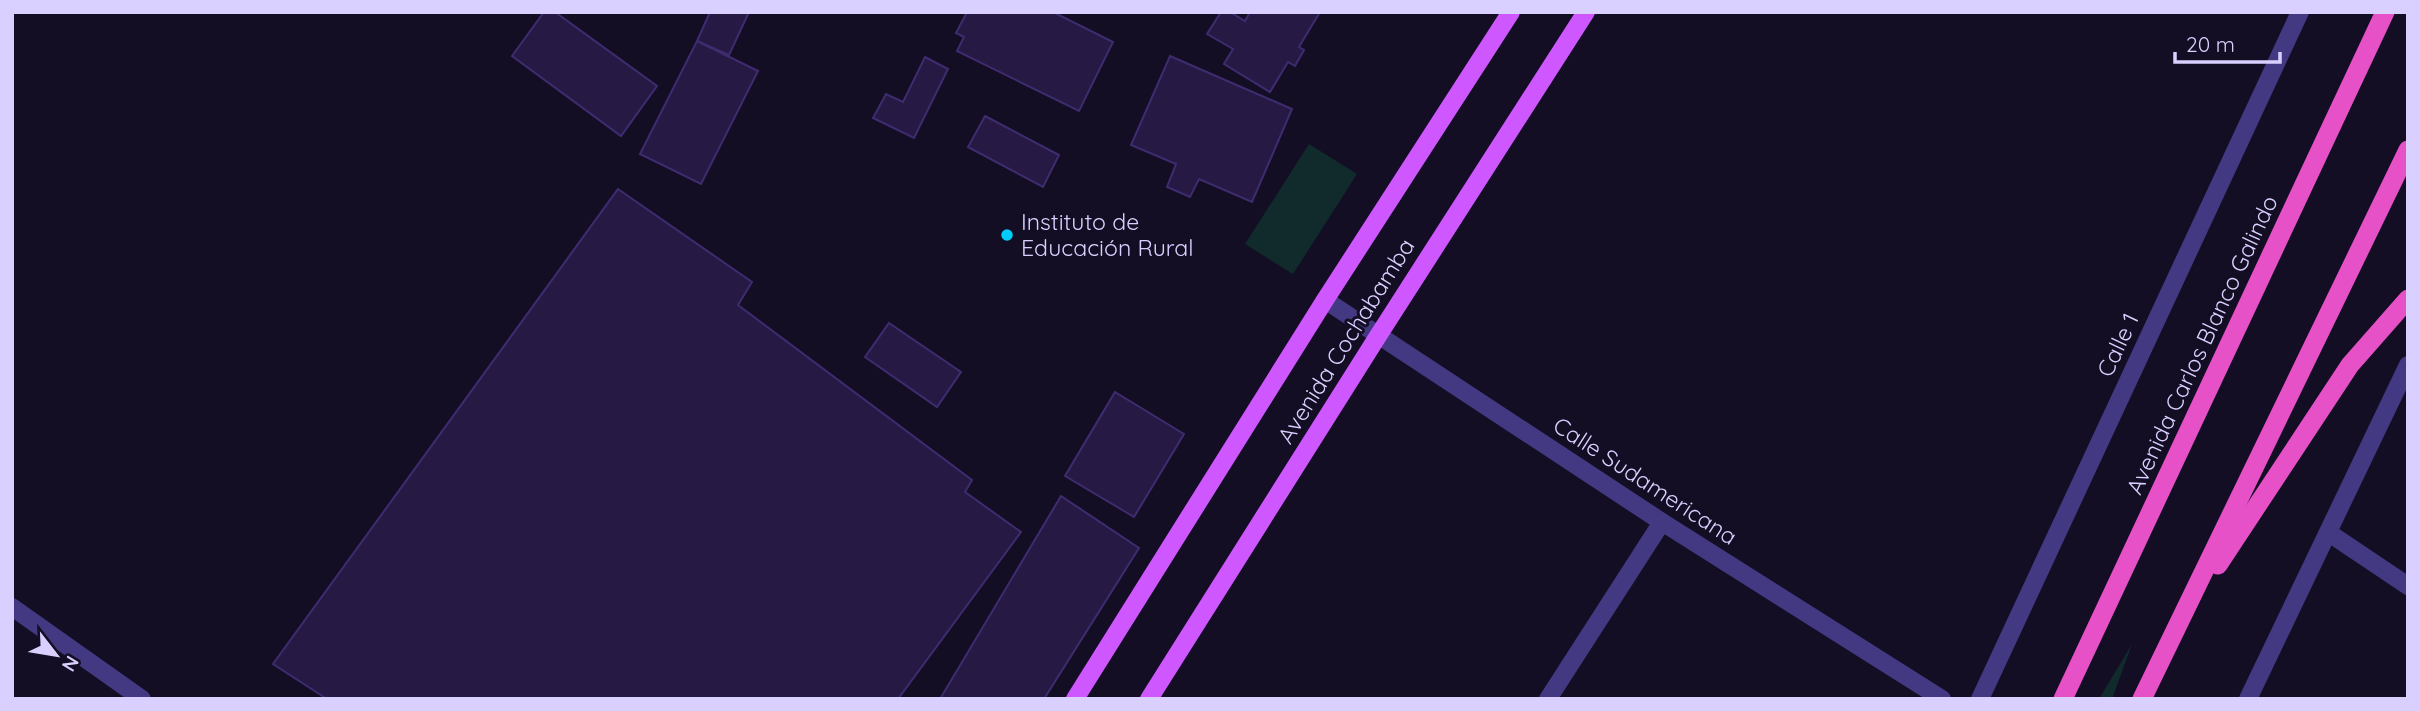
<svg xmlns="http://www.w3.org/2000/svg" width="2420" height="711" font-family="Quicksand,sans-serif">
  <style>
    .green { fill: #112b2d }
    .building { fill: #261a44; stroke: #3f2c70; stroke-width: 2 }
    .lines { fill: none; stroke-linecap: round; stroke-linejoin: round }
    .minor { stroke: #423982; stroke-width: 18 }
    .primary { stroke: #ce57ff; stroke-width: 18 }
    .trunk { stroke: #e651c8; stroke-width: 19 }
    .poi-dot { fill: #01ccfa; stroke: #130e23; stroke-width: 2.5 }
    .labels { text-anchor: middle; stroke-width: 6; stroke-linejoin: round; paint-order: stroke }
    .poi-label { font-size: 23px; fill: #d9d0ff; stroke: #130e23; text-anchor: start }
    .street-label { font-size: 23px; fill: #d9d0ff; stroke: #130e23 }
  </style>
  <rect width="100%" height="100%" fill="#130e23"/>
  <g class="green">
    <polygon points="1309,144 1357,174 1293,274 1245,244"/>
    <polygon points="2132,644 2112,699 2099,699"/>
  </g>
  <g class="building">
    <polygon points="544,12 555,12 657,86 621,136 512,56"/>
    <polygon points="710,12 749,12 729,55 697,41"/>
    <polygon points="967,12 1053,12 1113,42 1079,111 957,51 964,37 956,33"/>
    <polygon points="1221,12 1230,12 1245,21 1250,12 1320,12 1299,47 1304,50 1295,66 1288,62 1270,92 1224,64 1233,49 1207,34"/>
    <polygon points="697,41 758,71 701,184 640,154"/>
    <polygon points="1170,56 1292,109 1252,202 1199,179 1190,197 1167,187 1176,164 1131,145"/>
    <polygon points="925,57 948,69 914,138 873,118 886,94 903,102"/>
    <polygon points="985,116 1059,155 1043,187 968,147"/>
    <polygon points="618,189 752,282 738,305 972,480 965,492 1021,532 898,699 327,699 273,664"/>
    <polygon points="889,323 961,372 937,407 865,357"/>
    <polygon points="1115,392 1184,434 1134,517 1065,476"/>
    <polygon points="1061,496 1139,548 1044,699 940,699"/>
  </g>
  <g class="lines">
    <g class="minor">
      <polyline points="1325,300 1662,522 1942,699"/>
      <polyline points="2329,533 2408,586"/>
      <polyline points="12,607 142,699"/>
      <polyline points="1548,699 1662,522"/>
      <polyline points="1980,699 2300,12"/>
      <polyline points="2248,699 2408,365"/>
    </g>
    <g class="primary">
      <polyline points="1075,699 1325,300 1511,12"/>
      <polyline points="1149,699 1378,336 1586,12"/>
    </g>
    <g class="trunk">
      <polyline points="2218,565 2350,365 2408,299"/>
      <polyline points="2063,699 2385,12"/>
      <polyline points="2142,699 2408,150"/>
    </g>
  </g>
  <circle class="poi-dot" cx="1007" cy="235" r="7"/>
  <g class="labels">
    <g class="poi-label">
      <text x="1021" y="230">Instituto de<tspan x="1021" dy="26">Educación Rural</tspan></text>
    </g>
    <g class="street-label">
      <text transform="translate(1346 341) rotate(-58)" y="8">Avenida Cochabamba</text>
      <text transform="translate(2118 345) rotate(-65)" y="8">Calle 1</text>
      <text transform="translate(2202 345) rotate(-65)" y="8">Avenida Carlos Blanco Galindo</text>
      <text transform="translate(1645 481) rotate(33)" y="8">Calle Sudamericana</text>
    </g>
  </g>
  <rect width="2420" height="711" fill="none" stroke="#d9d0ff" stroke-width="28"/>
  <g transform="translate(56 655) rotate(121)" stroke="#130e23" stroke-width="5" paint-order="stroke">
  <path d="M0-5L12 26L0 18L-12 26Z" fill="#d9d0ff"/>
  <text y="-10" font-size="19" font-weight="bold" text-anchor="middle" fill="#d9d0ff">N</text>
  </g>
  <path d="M2175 52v10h105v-10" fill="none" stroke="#d9d0ff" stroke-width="3.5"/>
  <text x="2186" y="52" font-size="21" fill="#d9d0ff" stroke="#130e23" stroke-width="5" paint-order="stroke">20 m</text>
</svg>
